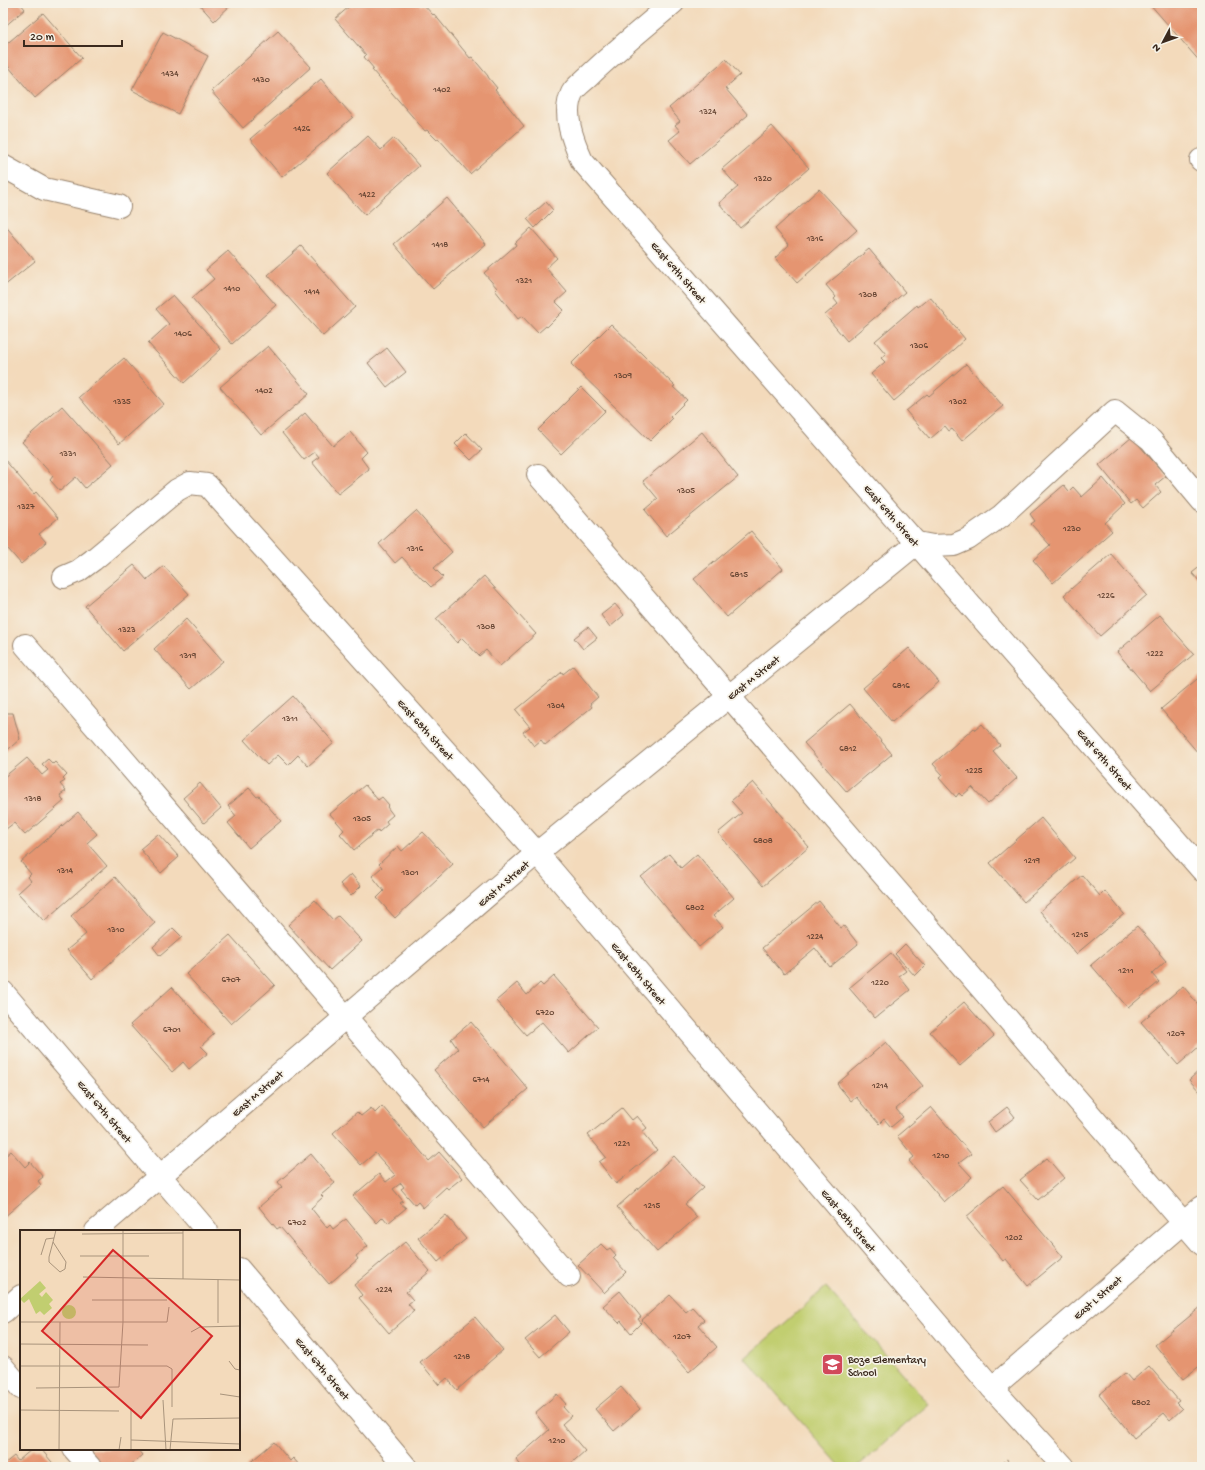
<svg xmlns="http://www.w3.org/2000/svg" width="1205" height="1470" font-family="'Gochi Hand',sans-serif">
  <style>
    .green { fill: #c1ce70; stroke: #7e7c47 }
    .building { fill: #e59571 }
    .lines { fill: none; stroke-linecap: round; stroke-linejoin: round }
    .minor-casing { stroke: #97826c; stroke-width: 24 }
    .path { stroke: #97826c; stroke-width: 2.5; stroke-dasharray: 1 3; stroke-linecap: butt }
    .minor { stroke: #fff; stroke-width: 22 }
    .labels { text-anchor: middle; stroke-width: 3.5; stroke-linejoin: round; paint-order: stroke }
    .number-label { font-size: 9px; fill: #664533 }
    .street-label { font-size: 11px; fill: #3b2a1e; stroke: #f7f3e8 }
    .poi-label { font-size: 11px; fill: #3b2a1e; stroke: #f7f3e8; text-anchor: start }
    .inset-road { fill: none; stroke: #a9947c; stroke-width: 1 }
    .view { fill: #d62828; fill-opacity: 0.15; stroke: #d62828; stroke-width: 2 }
    .inset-edge { fill: none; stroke: #3b2a1e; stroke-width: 2 }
  </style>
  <rect width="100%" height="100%" fill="#f7f3e8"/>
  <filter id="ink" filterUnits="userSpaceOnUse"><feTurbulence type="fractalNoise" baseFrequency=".025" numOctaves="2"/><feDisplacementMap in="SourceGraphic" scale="8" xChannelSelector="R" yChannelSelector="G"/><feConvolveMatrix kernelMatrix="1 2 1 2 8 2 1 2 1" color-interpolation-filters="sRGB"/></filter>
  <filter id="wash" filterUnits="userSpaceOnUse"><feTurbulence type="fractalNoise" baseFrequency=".012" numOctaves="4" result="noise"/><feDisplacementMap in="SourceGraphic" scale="16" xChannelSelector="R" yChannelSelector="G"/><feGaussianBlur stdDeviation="0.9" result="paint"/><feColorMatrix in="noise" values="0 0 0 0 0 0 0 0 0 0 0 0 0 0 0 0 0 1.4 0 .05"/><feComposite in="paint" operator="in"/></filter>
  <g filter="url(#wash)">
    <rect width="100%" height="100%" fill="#f3dabb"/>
    <polygon class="green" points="826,1287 929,1404 857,1467 841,1467 745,1358"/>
    <g id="blocks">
      <g class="building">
        <polygon points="3,3 20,3 25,9 3,28"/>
        <polygon points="198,3 233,3 214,21"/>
        <polygon points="357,3 418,3 421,6 423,4 433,15 434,14 470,58 472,57 488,76 488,77 497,88 495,90 524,126 470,174 438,138 437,140 427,130 425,131 372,70 374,69 364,57 366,55 335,19 351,5 352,7"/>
        <polygon points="1149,3 1202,3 1202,64"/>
        <polygon points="43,13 82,58 35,98 3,60 3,47"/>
        <polygon points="278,31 311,67 243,128 211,91"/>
        <polygon points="163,32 208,56 178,114 132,90"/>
        <polygon points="726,59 740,75 725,88 748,115 690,164 669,140 680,131 675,125 680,121 669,108"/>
        <polygon points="321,79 353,117 282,177 250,139"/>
        <polygon points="772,126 809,168 740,228 719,203 738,187 722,169"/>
        <polygon points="368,136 381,150 394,138 419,166 365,215 327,173"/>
        <polygon points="819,189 857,230 797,283 775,258 789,245 775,229"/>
        <polygon points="447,198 486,244 433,289 394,244"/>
        <polygon points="546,202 553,210 535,228 527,219"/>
        <polygon points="3,223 35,261 3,287"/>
        <polygon points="531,228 557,258 546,268 567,292 556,302 564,310 547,327 546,326 538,333 522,316 518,319 495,290 497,288 484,273 516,245 515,243"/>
        <polygon points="301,246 355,307 323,336 268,275"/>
        <polygon points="869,249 905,292 847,341 825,315 838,304 834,299 836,297 826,285"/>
        <polygon points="228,251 276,305 232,344 192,298 214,279 206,270"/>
        <polygon points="173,295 221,349 184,383 148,343 169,324 156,309"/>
        <polygon points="930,297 965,339 953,350 954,350 894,401 871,374 885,362 881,358 886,354 875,341 917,305 918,307"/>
        <polygon points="611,324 675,386 673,387 687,400 670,417 672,419 650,441 571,364"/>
        <polygon points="268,346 309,394 261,435 220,387"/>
        <polygon points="387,348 406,372 387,387 368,363"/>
        <polygon points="124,358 164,404 119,444 79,397"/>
        <polygon points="966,364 1003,406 962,441 952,429 949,431 945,426 930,439 906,411 927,394 929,396"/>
        <polygon points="581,387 605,411 561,454 538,430"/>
        <polygon points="62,406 113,464 85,488 76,477 60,491 50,480 53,476 22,442"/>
        <polygon points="305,413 333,446 350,432 367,452 361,458 369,469 338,494 312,462 319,457 315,452 304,460 282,433"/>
        <polygon points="702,432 738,477 666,536 645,510 658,499 643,481"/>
        <polygon points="466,433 482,450 471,460 455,444"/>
        <polygon points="1132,437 1166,476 1155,485 1161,492 1143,508 1136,500 1131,504 1099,465"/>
        <polygon points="4,459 34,494 36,492 58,518 39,534 46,542 21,564 3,543"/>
        <polygon points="1103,478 1125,504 1105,523 1112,531 1053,583 1033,560 1050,545 1031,524 1035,521 1030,514 1064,485 1069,491 1073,487 1082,497"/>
        <polygon points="416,511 452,552 434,568 443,577 431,587 424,580 423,580 402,557 395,563 379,544"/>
        <polygon points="751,531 783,569 727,617 694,579"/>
        <polygon points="1111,554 1147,595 1100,636 1064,595"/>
        <polygon points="134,565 147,580 164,566 189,594 123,651 85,606"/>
        <polygon points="1202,565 1202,584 1192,573"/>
        <polygon points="484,576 536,634 500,666 486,650 479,656 462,638 457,643 436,619"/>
        <polygon points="615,604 624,615 610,627 601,615"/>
        <polygon points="1160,615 1194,654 1150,691 1117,652"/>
        <polygon points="186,619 223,661 191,689 154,649"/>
        <polygon points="588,627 597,638 583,649 574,638"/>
        <polygon points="909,648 939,682 892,722 863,688"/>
        <polygon points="573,666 598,697 590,704 592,707 545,745 541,740 534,746 523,732 530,727 516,710 562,672 563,674"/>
        <polygon points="1202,675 1202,750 1198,753 1161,709"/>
        <polygon points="293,696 334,743 308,766 298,755 288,765 278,755 267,765 244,740"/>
        <polygon points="850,704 892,754 847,792 804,743"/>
        <polygon points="3,713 13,713 20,739 3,754"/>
        <polygon points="982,724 1000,745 993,751 1017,778 988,804 972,787 962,796 959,793 956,797 939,778 943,775 933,764 974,728 975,730"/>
        <polygon points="27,758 42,775 48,770 42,764 48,759 53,764 55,762 67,775 63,779 65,781 60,784 66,791 60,795 64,801 25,835 14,823 6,829 3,825 3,778"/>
        <polygon points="753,782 809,847 763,886 718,833 742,813 731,801"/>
        <polygon points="200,783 221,808 204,823 183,798"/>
        <polygon points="365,785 378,800 382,797 389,805 387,807 393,815 386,821 388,824 379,832 378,830 354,850 340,834 344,830 330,814"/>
        <polygon points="249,788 257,797 259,796 281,821 249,848 228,823 236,816 228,806"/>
        <polygon points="78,812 97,834 87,843 107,866 44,921 18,893 31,881 28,877 31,874 21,862"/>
        <polygon points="1041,818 1075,858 1024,902 990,863"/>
        <polygon points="423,832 453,864 395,918 377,898 384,891 372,876 382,867 379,864 398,846 402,851"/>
        <polygon points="158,834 179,857 161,873 140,849"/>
        <polygon points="669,854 681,868 697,854 734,898 713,916 723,927 699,947 641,877"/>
        <polygon points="351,874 361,886 351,896 340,884"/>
        <polygon points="1082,875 1100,896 1105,891 1124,914 1076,954 1040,911"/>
        <polygon points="115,877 155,923 92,979 67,950 86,934 71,916"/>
        <polygon points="315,900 333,920 338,916 362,941 330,970 288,925"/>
        <polygon points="819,901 841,928 844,926 858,944 830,967 815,948 784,974 762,948"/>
        <polygon points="1137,926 1160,952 1159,953 1166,961 1152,974 1159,982 1128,1008 1091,965"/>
        <polygon points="173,928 182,937 160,956 153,947"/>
        <polygon points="230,935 275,985 231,1024 186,974"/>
        <polygon points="905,944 925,966 915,976 895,954"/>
        <polygon points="891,953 906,971 899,976 910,990 875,1018 849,988"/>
        <polygon points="554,976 598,1027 569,1053 542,1022 526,1035 496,1001 517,983 527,995 540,983 543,986"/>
        <polygon points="1183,986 1202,1009 1202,1044 1178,1065 1141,1022"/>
        <polygon points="172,987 214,1034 201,1046 208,1053 189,1069 183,1062 172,1072 130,1025"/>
        <polygon points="964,1002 994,1036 960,1066 930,1032"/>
        <polygon points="471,1022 528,1089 483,1127 434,1070 458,1049 451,1039"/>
        <polygon points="886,1042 923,1086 896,1109 903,1117 891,1127 884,1119 879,1124 856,1097 851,1101 837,1084"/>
        <polygon points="1202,1068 1202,1094 1189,1080"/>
        <polygon points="382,1106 429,1161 439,1152 462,1178 448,1189 446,1187 423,1208 418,1202 415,1205 401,1189 404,1187 401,1183 393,1189 403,1201 400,1203 406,1208 388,1223 383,1217 377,1223 353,1196 379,1174 386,1182 395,1175 375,1153 361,1165 333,1133 357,1112 361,1116 371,1108 375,1113"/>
        <polygon points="931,1107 971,1154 959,1163 972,1177 944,1202 909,1161 914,1157 897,1136"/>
        <polygon points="1007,1107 1015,1117 995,1132 988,1122"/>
        <polygon points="622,1108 632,1120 637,1116 647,1128 642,1132 657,1150 616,1184 599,1162 606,1157 588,1135"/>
        <polygon points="11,1151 25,1167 30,1162 43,1177 38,1181 41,1185 3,1218 3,1158"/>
        <polygon points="311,1154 335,1183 321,1195 323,1197 311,1208 327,1228 330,1225 333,1229 346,1219 368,1246 356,1256 358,1259 329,1284 280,1227 277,1229 259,1207 282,1187 278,1182"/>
        <polygon points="674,1156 703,1188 685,1204 697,1217 657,1252 617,1207"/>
        <polygon points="1047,1158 1064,1178 1038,1200 1020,1180"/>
        <polygon points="1003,1186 1063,1257 1028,1286 1006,1259 1003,1261 966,1217"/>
        <polygon points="446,1215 466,1239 438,1262 418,1238"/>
        <polygon points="405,1242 430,1271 406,1292 413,1300 408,1304 414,1311 389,1333 359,1298 362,1295 354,1285"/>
        <polygon points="601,1244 607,1250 610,1248 616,1255 613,1258 626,1272 604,1293 578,1265"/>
        <polygon points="620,1291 641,1317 638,1319 641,1323 631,1333 621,1321 619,1323 603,1306"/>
        <polygon points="670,1295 686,1312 692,1307 704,1320 698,1325 717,1347 689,1372 642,1320"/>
        <polygon points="1202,1306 1202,1364 1183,1379 1155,1345"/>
        <polygon points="555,1315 569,1332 540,1357 525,1340"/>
        <polygon points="475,1317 503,1350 457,1390 447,1378 439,1385 420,1362"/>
        <polygon points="1149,1366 1179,1401 1176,1403 1182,1409 1170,1420 1164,1413 1134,1438 1099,1395 1125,1373 1132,1381"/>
        <polygon points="621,1387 640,1409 614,1431 595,1409"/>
        <polygon points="557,1394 566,1404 563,1407 571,1416 562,1424 585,1451 567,1467 522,1467 516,1459 549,1430 535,1413"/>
        <polygon points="274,1442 290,1461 293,1458 301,1467 247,1467 246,1466"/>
        <polygon points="32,1449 41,1449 56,1467 3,1467 3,1465 14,1456 18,1461"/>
        <polygon points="85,1449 137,1449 142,1455 128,1467 99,1467"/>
      </g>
    </g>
  </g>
  <g filter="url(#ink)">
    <use href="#blocks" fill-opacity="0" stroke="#97826c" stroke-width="1"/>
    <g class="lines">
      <defs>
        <g id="minor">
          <path d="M673,3C645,27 616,50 589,76C584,81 575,87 572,93C562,114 573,141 582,161L1202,870"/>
          <polyline points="1201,160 1202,160"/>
          <polyline points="3,166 44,189 119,206"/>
          <polyline points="538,475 1202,1244"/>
          <polyline points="64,577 78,571 93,560 177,490 190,483 207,485 537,853 992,1388 1064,1467"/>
          <polyline points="25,645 569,1276"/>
          <polyline points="3,992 207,1231"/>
          <polyline points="96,1231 537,853 917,543 933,546 954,545 968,539 1001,516 1115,411 1151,440 1202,501"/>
          <polyline points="239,1269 406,1467"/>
          <polyline points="3,1312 21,1296"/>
          <polyline points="3,1367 21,1388"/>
          <polyline points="992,1388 1202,1207"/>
          <polyline points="74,1449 90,1467"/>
        </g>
      </defs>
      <use href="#minor" class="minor-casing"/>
      <polyline class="path" points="997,1467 1010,1458"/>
      <use href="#minor" class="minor"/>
    </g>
  </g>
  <defs>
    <symbol id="school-square" viewBox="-11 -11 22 22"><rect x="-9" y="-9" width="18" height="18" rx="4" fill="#d1495b" stroke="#f7f3e8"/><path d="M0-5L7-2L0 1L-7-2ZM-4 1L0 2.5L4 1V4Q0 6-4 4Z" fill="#fff"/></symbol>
  </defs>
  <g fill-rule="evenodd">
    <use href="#school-square" x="820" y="1352" width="25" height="25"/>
  </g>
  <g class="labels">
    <g class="number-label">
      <text x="170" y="76">1434</text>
      <text x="261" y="82">1430</text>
      <text x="442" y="92">1402</text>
      <text x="708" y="114">1324</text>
      <text x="302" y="131">1426</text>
      <text x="763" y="181">1320</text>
      <text x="367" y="197">1422</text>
      <text x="815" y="241">1316</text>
      <text x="440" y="247">1418</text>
      <text x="524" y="283">1321</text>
      <text x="232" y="291">1410</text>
      <text x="312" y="294">1414</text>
      <text x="868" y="297">1308</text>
      <text x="183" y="336">1406</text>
      <text x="919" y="348">1306</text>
      <text x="623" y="378">1309</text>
      <text x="264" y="393">1402</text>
      <text x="122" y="404">1335</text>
      <text x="958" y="404">1302</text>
      <text x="68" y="456">1331</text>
      <text x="686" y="493">1305</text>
      <text x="26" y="509">1327</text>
      <text x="1072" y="531">1230</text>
      <text x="415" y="551">1316</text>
      <text x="739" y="577">6815</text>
      <text x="1106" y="598">1226</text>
      <text x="486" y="629">1308</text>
      <text x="127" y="632">1323</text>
      <text x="1155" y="656">1222</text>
      <text x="188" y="658">1319</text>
      <text x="901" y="688">6816</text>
      <text x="556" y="708">1304</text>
      <text x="290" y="721">1311</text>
      <text x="848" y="751">6812</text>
      <text x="974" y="773">1225</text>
      <text x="33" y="801">1318</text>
      <text x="362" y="821">1305</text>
      <text x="763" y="843">6808</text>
      <text x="1032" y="863">1219</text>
      <text x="65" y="873">1314</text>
      <text x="410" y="875">1301</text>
      <text x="695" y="910">6802</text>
      <text x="116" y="932">1310</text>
      <text x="1080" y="937">1215</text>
      <text x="815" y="939">1224</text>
      <text x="1126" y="973">1211</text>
      <text x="231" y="982">6707</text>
      <text x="880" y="985">1220</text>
      <text x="545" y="1015">6720</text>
      <text x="172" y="1032">6701</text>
      <text x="1176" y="1036">1207</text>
      <text x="481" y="1082">6714</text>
      <text x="880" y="1088">1214</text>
      <text x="622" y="1146">1221</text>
      <text x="941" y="1158">1210</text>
      <text x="652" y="1208">1215</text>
      <text x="297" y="1225">6702</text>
      <text x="1014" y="1240">1202</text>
      <text x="384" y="1292">1224</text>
      <text x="682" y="1339">1207</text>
      <text x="462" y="1359">1218</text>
      <text x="1141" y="1405">6802</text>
      <text x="557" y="1443">1210</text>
    </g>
    <g class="street-label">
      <text transform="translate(679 272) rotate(49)" y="4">East 69th Street</text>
      <text transform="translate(892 515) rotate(49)" y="4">East 69th Street</text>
      <text transform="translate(753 677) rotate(-39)" y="4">East M Street</text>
      <text transform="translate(426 729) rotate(48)" y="4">East 68th Street</text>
      <text transform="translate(1105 759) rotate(49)" y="4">East 69th Street</text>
      <text transform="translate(503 883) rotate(-41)" y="4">East M Street</text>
      <text transform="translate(639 973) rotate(50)" y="4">East 68th Street</text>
      <text transform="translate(257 1093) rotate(-41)" y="4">East M Street</text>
      <text transform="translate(105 1111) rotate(50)" y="4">East 67th Street</text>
      <text transform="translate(849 1220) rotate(50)" y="4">East 68th Street</text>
      <text transform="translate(1097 1297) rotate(-41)" y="4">East L Street</text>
      <text transform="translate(323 1368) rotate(50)" y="4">East 67th Street</text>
    </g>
    <g class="poi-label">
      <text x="848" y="1363">Boze Elementary<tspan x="848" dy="13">School</tspan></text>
    </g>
  </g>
  <g transform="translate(20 1230)">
    <rect width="220" height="220" fill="#f3dabb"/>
    <path d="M20,51L26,58L19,64L22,67L26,62L33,70L29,74L32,78L24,85L20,81L16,84L9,69L4,73L0,69ZM42 82a7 7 0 1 1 14 0a7 7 0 1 1-14 0Z" fill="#c1ce70"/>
    <path class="inset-road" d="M163,0V49M62,4L163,3M33,12L46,32L45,39L40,42L29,32V27L33,12L36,0M21,25L26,9L34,8M60,26H129M63,47L220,50M198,49V93M72,70H147M0,92H147L149,77M171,102L180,97L220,96M0,114L128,115M209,131L215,139L220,140M0,136H147L152,139V177M16,158L99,157L103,92V0M200,164L220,167M143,170L146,220M111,178V220M0,180L99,181M111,210L220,214M39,220L40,92M99,220L101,207M150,220L153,189L220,188"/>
    <path class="view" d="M93,20L192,106L121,188L22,101Z"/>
    <rect width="220" height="220" class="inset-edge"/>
  </g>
  <rect width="1205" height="1470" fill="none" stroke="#f7f3e8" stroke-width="16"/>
  <g transform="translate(1163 42) rotate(229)" stroke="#f7f3e8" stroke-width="3" paint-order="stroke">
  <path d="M0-3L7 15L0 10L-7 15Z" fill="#3b2a1e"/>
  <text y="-6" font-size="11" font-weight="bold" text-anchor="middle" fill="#3b2a1e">N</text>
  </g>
  <path d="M24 40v6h98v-6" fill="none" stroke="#3b2a1e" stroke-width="2"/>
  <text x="30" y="40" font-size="12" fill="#3b2a1e" stroke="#f7f3e8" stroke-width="3" paint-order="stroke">20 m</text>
</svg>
